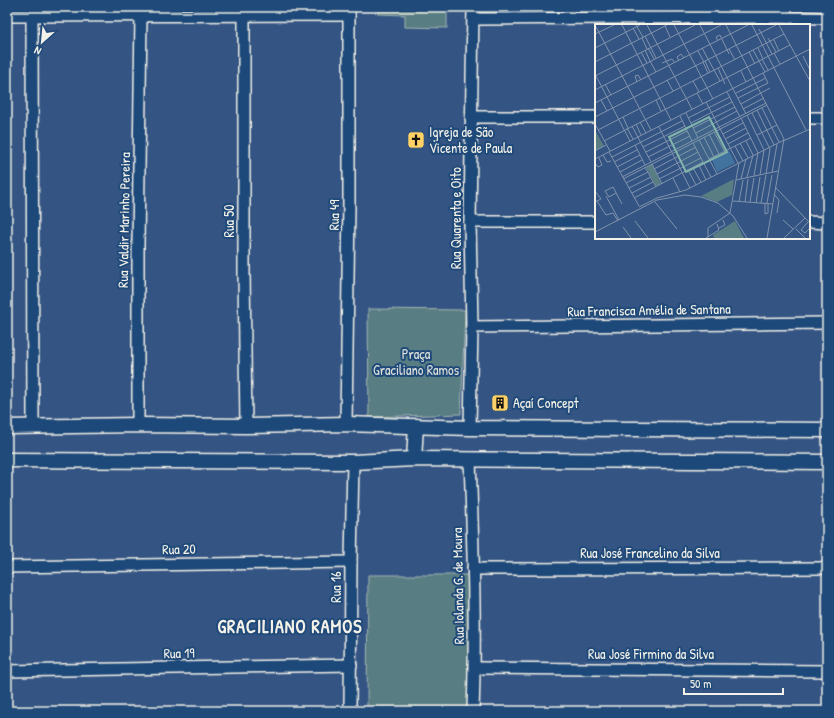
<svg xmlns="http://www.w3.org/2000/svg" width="834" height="718" font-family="'Patrick Hand',sans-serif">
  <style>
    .green { fill: #587d82; stroke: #a6b7b5 }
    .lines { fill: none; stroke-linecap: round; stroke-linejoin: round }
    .minor-casing { stroke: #f4f1e8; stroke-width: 14 }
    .tertiary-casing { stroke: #f4f1e8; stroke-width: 17 }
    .minor { stroke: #1f4a7a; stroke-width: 11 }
    .tertiary { stroke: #1f4a7a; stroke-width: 14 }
    .labels { text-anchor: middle; stroke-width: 4; stroke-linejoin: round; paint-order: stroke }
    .poi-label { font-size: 14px; fill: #f4f1e8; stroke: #1f4a7a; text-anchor: start }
    .street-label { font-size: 14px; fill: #f4f1e8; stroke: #1f4a7a }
    .park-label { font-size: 14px; fill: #dde0d9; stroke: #1f4a7a }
    .district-label { font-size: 18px; font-weight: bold; letter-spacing: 1px; fill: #f4f1e8; stroke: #1f4a7a }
    .inset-road { fill: none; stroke: #8193ac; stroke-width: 1 }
    .view { fill: #82b4ab; fill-opacity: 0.15; stroke: #82b4ab; stroke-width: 2 }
    .inset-edge { fill: none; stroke: #f4f1e8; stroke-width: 2 }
  </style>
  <rect width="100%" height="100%" fill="#345584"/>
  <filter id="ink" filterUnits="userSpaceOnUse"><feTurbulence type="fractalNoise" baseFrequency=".025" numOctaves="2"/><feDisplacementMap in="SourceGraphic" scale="8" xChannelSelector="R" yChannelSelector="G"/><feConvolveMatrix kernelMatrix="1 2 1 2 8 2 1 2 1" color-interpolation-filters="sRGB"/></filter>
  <g filter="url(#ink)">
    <g class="green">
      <polygon points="378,7 447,7 447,28 405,27 405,15 378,14"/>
      <polygon points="368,309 465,310 461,414 369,417"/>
      <polygon points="368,575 472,575 471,711 367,711"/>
    </g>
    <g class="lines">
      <defs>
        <g id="minor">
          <polyline points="683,7 683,18"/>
          <polyline points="7,16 349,15"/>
          <polyline points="32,16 33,427"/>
          <polyline points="244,16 244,272 246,426"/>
          <polyline points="784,17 784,7"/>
          <polyline points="568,18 569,7"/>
          <polyline points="473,19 784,17 827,18"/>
          <polyline points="471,117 596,117"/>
          <polyline points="809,118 827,118"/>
          <polyline points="470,222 596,222"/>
          <polyline points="809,222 827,223"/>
          <polyline points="472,327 827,323"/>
          <polyline points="346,424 349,205 349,7"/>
          <polyline points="138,425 138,246 141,15"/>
          <polyline points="470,428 472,327 470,222 473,7"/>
          <path d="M470,460C473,544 476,627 473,711"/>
          <polyline points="7,567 351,562"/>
          <polyline points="473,569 827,568"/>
          <polyline points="475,668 827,671"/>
          <polyline points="7,671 351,665"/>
          <polyline points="350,711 351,562 353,462"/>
        </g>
        <g id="tertiary">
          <polyline points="7,427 138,425 246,426 346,424 470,428 827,430"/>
          <polyline points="414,459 416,426"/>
          <polyline points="7,460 353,462 414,459 827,462"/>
        </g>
      </defs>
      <use href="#minor" class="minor-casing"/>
      <use href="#tertiary" class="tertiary-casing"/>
      <use href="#minor" class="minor"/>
      <use href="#tertiary" class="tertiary"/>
    </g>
  </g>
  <defs>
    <symbol id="church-square" viewBox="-11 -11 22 22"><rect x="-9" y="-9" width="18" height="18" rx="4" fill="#ffd166" stroke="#1f4a7a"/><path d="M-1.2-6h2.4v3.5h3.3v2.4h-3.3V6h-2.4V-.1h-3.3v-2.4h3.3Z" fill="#111"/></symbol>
    <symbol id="building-square" viewBox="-11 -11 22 22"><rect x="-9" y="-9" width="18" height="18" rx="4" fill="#ffd166" stroke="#1f4a7a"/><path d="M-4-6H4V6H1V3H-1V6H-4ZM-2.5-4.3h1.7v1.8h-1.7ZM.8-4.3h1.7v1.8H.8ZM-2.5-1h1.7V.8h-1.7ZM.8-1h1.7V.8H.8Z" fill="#111"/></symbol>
  </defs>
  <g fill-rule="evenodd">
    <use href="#church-square" x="406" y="130" width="20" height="20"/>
    <use href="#building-square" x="490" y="393" width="20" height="20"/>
  </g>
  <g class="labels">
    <g class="poi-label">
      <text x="429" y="137">Igreja de São<tspan x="429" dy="16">Vicente de Paula</tspan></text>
      <text x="513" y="408">Açaí Concept</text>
    </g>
    <g class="street-label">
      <text transform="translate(334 215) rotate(-89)" y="5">Rua 49</text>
      <text transform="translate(456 218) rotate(-90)" y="5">Rua Quarenta e Oito</text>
      <text transform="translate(124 220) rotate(-89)" y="5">Rua Valdir Marinho Pereira</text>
      <text transform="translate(229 221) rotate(-90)" y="5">Rua 50</text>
      <text transform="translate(649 310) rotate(-1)" y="5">Rua Francisca Amélia de Santana</text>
      <text transform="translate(179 549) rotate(-1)" y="5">Rua 20</text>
      <text x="650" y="558">Rua José Francelino da Silva</text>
      <text transform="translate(458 586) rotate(-91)" y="5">Rua Iolanda G. de Moura</text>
      <text transform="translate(336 587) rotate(-90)" y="5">Rua 16</text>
      <text transform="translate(179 653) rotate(-1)" y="5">Rua 19</text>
      <text x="651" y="659">Rua José Firmino da Silva</text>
    </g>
    <g class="park-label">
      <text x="416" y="359">Praça<tspan x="416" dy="16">Graciliano Ramos</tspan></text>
    </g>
    <g class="district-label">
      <text x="290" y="633">GRACILIANO RAMOS</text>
    </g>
  </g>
  <g transform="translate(595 24)">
    <rect width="215" height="215" fill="#345584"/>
    <path d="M0,106L9,122L0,127ZM57,140L66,160L61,162L51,143ZM139,155L137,171L122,178L106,172ZM140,197L149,214H119L118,211Z" fill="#587d82"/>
    <path d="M134,127L140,139L122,148L117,136Z" fill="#42739f"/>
    <path class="inset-road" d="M0,1L56,106M27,1L76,96M41,1L48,13M52,1L97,85M79,1L118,75M105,1L151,90M131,1L189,115L172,214M157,1L211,106M184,1L215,57M70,2L75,13M38,4L44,15M164,5L177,30M0,10L19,1M50,12L61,34M47,14L52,25M173,14L181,28M179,16L184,27M123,17L121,13L125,11L134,30M0,24L45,1M53,24L59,35M107,24L119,46M163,24L168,35M134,25L140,36M50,26L55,37M158,26L170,48M103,27L109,38M46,28L52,39M154,28L160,40M179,29L185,40M208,32L215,46M167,35L173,46M55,37L61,48M84,37L82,33L86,30L89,34M110,37L115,48M0,38L72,1M108,38L113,49M67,39L77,35L80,39M123,44L130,60M119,46L125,57M146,47L151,58M0,50L35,117M0,52L100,1M72,56L78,67M98,57L104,68M42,58L40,52L43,51L46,56M10,60L16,71M0,66L126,1M132,68L145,93M102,69L108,80M141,69L171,54M143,74L173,59L168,49M6,76L12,87M61,76L66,87M111,78L143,139M0,79L153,1M146,80L175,64M167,84L184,118M148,85L169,74M162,86L179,121M91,89L103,114M157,89L175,125L171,150M152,91L169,126L165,151M85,92L97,117M0,93L181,1M28,93L33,104M93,94L135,73M146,94L163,129L159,152M45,98L51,109M96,99L137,78M0,100L15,127M41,100L46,111M37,102L56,138M64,103L95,164M32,104L38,115M98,104L140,83M3,106L189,10M119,108L130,128M101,109L142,87M114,110L124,130M128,110L148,99M162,111L182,101M109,113L119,133M130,115L151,104M104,116L122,150M9,117L195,21M151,117L158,131L152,153M188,117L215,105M98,119L116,153M145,119L153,134M133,120L153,109M40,121L50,141M140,122L148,137M48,123L90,102M0,127L11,121M14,128L44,182M51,128L92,107M8,131L12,138L16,137M17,133L87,97M53,133L95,112M0,135L215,25M114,135L156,114M19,138L42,126M0,139L3,143L7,141L4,134M57,140L67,160M104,141L111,156M22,143L45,131M50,143L61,163M98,144L106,158M59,145L101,123M93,146L101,161M25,148L47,136M177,149L182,120M62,150L103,128M27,153L171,79M78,154L85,168M28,155L172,81M64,155L106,134M146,155L151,135M141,156L183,147M31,159L53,148M180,163L215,199M34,164L56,153M0,167L6,175L0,178M21,169L14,173L10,167L18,163L27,180M37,169L58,158M179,170L184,176L182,189M11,172L24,196M39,174L108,138M2,177L11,191L18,189L23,197M138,177L178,180M60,178L82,205M144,178L148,156M150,178L153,155M155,178L159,154M161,179L165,153M166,179L171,151M170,179V190L173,189V179M172,179L177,151M44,183L62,174L91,166L189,116M188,196L198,205M40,197L53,214M213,198L206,206L210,209L215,204M28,203L36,214M124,204L130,201L128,196M201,205L210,214M0,208L62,176L90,171L106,173L123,179L138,192L152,214M113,213V204L135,189L144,139M111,214L124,206L122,200M189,214L210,194"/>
    <path class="view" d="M114,93L132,128L91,148L74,113Z"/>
    <rect width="215" height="215" class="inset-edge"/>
  </g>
  <rect width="834" height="718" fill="none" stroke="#1f4a7a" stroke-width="24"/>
  <rect x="12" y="12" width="810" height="694" fill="none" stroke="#f4f1e8" stroke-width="1.5" filter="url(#ink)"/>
  <g transform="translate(42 42) rotate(207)" stroke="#1f4a7a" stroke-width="3" paint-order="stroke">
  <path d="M0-3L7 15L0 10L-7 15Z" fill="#f4f1e8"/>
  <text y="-6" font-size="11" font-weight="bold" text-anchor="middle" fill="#f4f1e8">N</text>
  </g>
  <path d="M684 688v6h99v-6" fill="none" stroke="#f4f1e8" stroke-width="2"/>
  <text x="690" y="688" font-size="12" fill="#f4f1e8" stroke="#1f4a7a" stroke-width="3" paint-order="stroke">50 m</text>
</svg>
